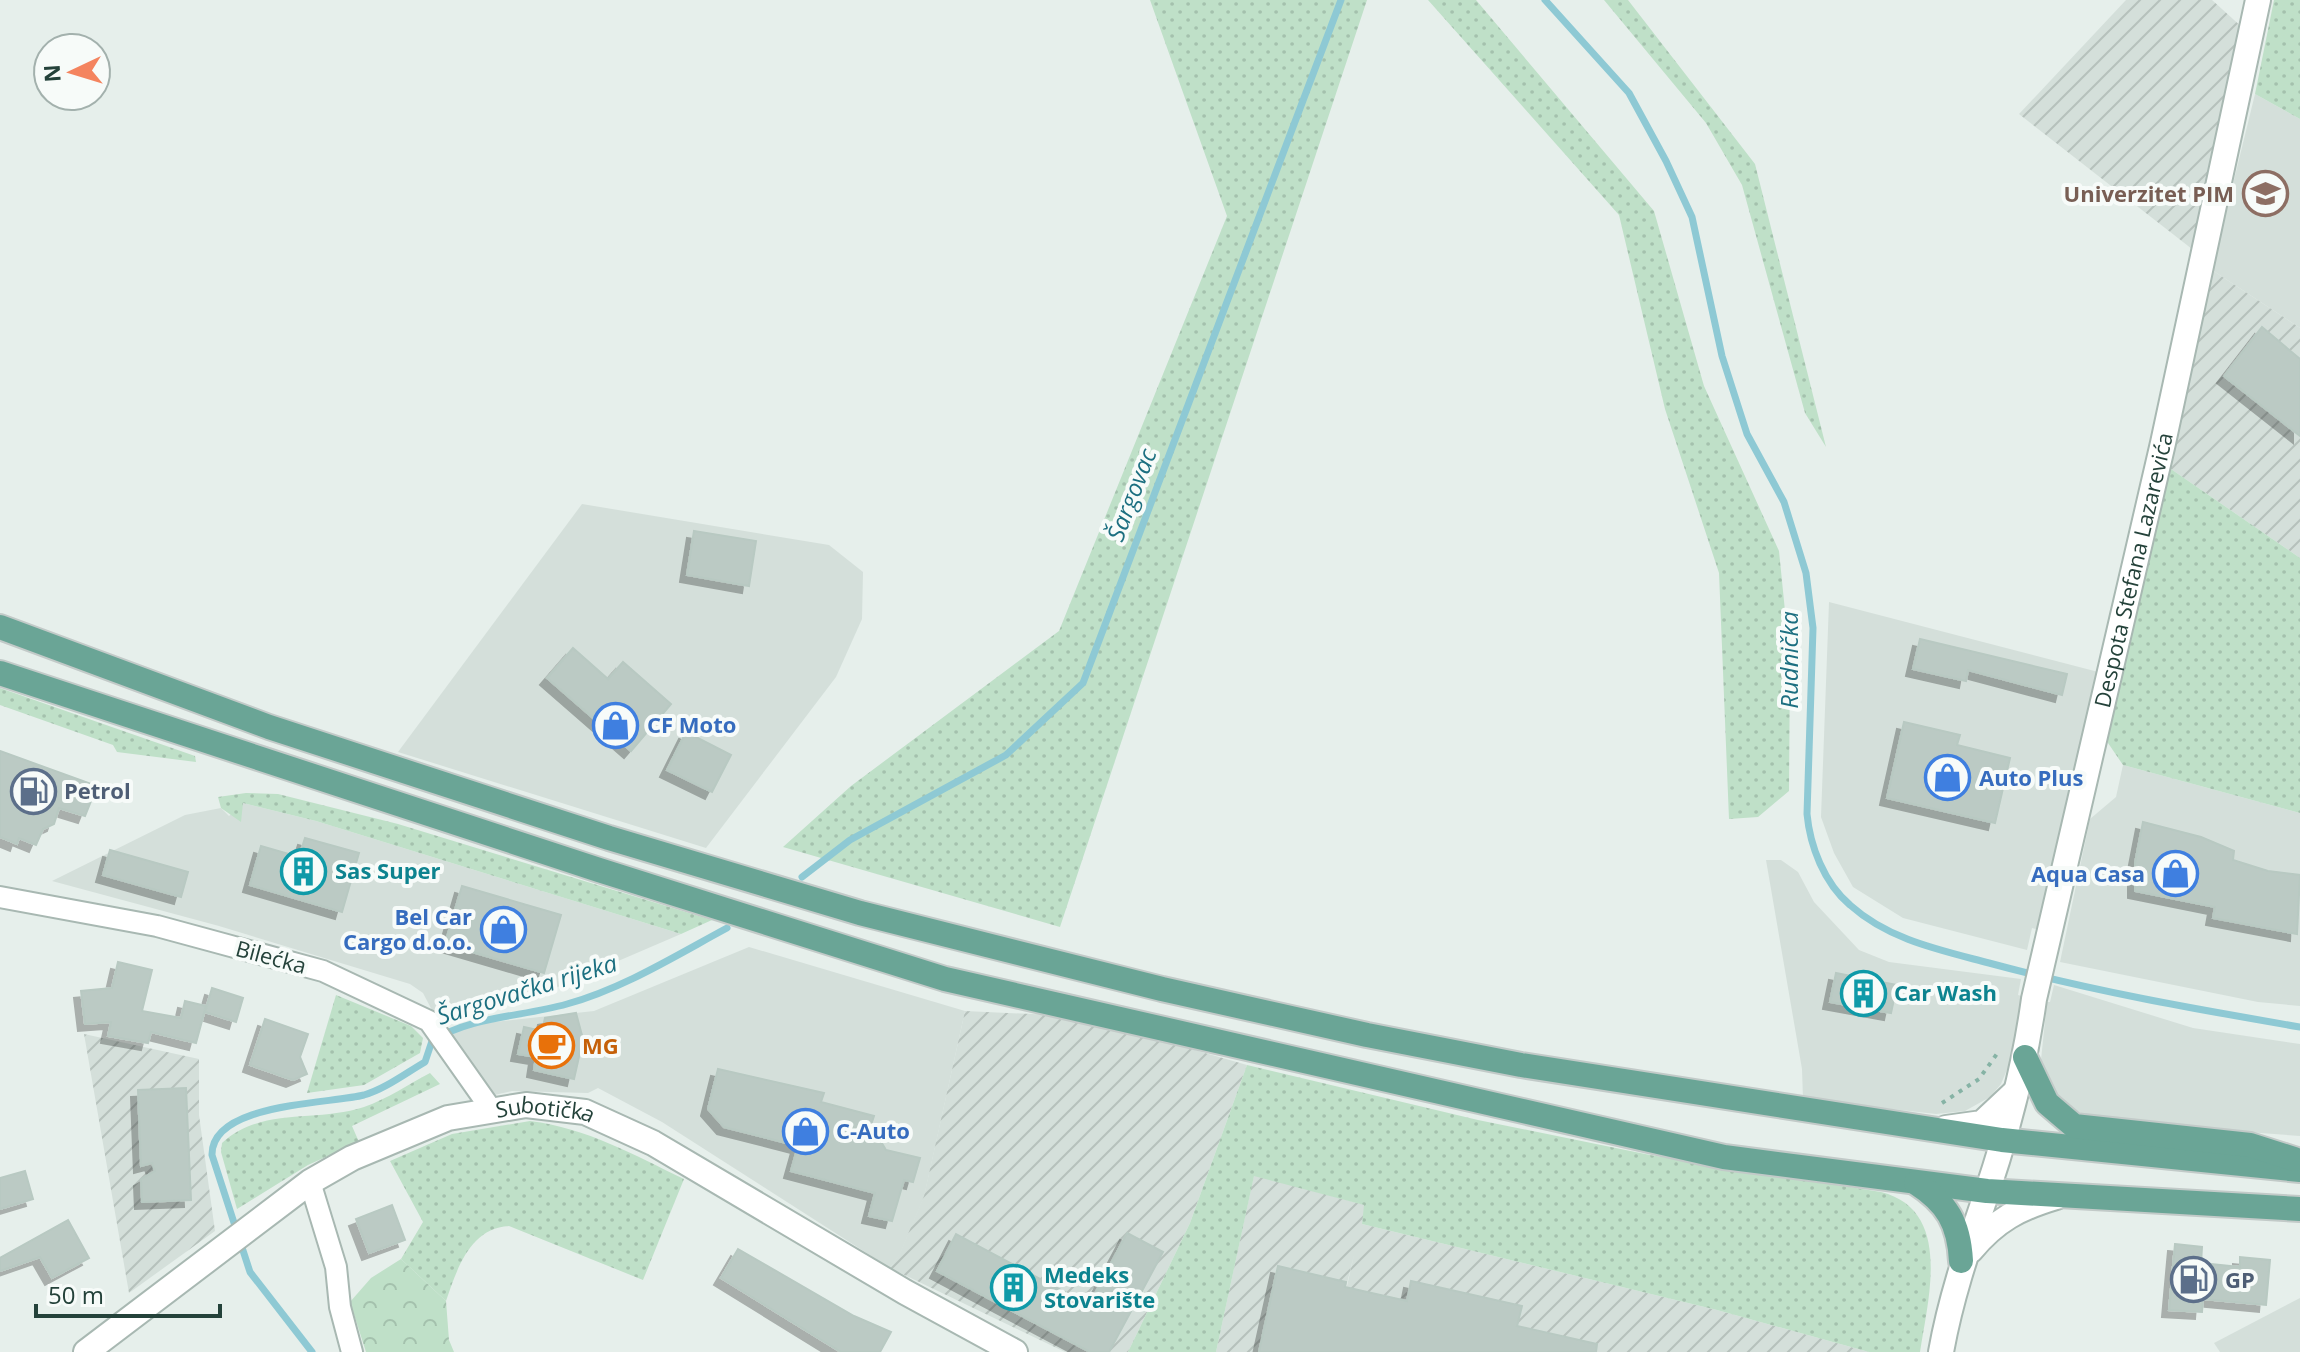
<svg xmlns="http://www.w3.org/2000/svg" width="2300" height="1352" font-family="'Open Sans',sans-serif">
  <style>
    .built { fill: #d4dfda }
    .industrial { fill: url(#industrial-furrows) }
    .grass { fill: url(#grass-dots) }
    .forest { fill: url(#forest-crowns) }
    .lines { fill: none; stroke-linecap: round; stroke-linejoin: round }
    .stream { stroke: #8ec9d4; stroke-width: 7 }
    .building { fill: #bbcac4; stroke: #b8c9c2; stroke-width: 2; filter: url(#shadow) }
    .minor-casing { stroke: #a8b8b2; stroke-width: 24 }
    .tertiary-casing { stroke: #a8b8b2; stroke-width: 28 }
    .primary-casing { stroke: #c2cac8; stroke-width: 28 }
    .path { stroke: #86b3a5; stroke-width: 4; stroke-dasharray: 4 6; stroke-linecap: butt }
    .minor { stroke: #fff; stroke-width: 20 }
    .tertiary { stroke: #fff; stroke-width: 24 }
    .primary { stroke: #6aa596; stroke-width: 24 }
    .labels { text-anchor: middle; stroke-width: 8; stroke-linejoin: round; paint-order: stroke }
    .education-label { font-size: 22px; font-weight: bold; fill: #785e54; stroke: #f7fbf9; text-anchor: end }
    .street-label { font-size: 22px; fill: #24423a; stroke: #f7fbf9 }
    .shop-label { font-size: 22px; font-weight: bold; fill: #366cbe; stroke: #f7fbf9; text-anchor: start }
    .service-label { font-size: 22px; font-weight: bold; fill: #4e5e75; stroke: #f7fbf9; text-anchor: start }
    .culture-label { font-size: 22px; font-weight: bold; fill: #0d838f; stroke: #f7fbf9; text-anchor: start }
    .food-label { font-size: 22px; font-weight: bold; fill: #c56008; stroke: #f7fbf9; text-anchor: start }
    .water-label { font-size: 24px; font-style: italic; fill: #1c6f80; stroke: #f7fbf9 }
  </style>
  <defs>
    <pattern id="industrial-furrows" width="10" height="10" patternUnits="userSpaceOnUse" patternTransform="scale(2)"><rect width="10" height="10" fill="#d4dfda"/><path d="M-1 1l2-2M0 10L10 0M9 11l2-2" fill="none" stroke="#b6c1bc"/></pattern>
    <pattern id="grass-dots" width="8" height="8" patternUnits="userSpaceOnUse" patternTransform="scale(2)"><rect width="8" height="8" fill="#bfe0c8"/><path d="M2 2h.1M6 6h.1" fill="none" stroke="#a4c1ad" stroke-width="1.8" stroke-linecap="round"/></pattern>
    <pattern id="forest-crowns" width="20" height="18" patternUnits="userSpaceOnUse" patternTransform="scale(2)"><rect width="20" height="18" fill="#bfe0c8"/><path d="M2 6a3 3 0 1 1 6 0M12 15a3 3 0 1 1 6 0" fill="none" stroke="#a4c1ad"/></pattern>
    <filter id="shadow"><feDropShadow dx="-7" dy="7" stdDeviation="0" flood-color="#0004"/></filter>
  </defs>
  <rect width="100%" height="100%" fill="#e6efeb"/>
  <g class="built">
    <polygon points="2255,94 2300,119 2300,328 2212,270"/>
    <polygon points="582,504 829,545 863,572 862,619 836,677 706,848 398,752"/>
    <polygon points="1829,602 2106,674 2039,930 2032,928 2027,950 1903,918 1853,887 1834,853 1821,817"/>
    <polygon points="2123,765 2300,813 2300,1006 2258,1002 2060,962 2090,819 2116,797"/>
    <polygon points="243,803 316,821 681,934 553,989 443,1006 434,1014 423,993 410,984 219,926 52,881 185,815 221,808 229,816"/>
    <polygon points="1766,860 1781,860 1798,872 1814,902 1859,950 1889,962 2021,979 2018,995 2025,997 2013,1055 2001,1084 1990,1097 1965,1111 1936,1114 1803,1099 1802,1069"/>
    <polygon points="749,947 965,1011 924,1197 900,1254 890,1268 662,1122 598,1088 588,1093 512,1091 494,1095 448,1035 476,1024 594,1011"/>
    <polygon points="2054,985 2193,1028 2300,1044 2300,1136 2123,1123 2087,1116 2065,1105 2055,1094 2041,1060 2047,1002 2050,1002"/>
    <polygon points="2300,1298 2300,1352 2220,1352 2214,1343"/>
  </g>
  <g class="industrial">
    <polygon points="2126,0 2212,0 2244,29 2192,249 2019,114"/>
    <polygon points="2212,270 2300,328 2300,558 2168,467"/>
    <polygon points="965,1011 1076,1016 1247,1065 1190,1223 1128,1352 1065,1352 890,1268 900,1253 924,1196"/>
    <polygon points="84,1034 199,1059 199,1115 215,1231 129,1293"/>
    <polygon points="1254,1175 1365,1205 1362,1224 1717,1310 1869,1352 1332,1352 1354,1255 1330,1352 1216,1352"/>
  </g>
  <g class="grass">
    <polygon points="1150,0 1367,0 1060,927 783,847 851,786 1059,631 1227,216"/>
    <polygon points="1428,0 1476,0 1654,211 1704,386 1779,551 1790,661 1789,791 1758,817 1729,819 1719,573 1665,409 1619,215"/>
    <polygon points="1604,0 1628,0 1755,164 1826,447 1805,413 1742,185 1706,123"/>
    <polygon points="2274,0 2300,0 2300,119 2255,94"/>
    <polygon points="2168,467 2300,558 2300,813 2123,765 2108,743 2107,732"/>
    <polygon points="0,688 195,756 196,762 117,752 113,745 0,705"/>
    <polygon points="246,793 278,794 398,824 712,920 681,934 316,821 243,803 241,822 221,808 218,797"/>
    <polygon points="336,995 411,1026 423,1038 420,1053 364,1085 307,1093"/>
    <path d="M1247,1065L1478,1120L1650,1155L1881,1192C1953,1210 1928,1299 1920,1352H1869L1717,1310L1362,1224L1364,1205L1254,1176L1216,1352H1128L1190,1223Z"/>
    <path d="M430,1073L440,1084L352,1126L359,1142L308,1165L237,1209L221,1152L222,1143C263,1106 316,1123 364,1107C387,1099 409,1084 430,1073Z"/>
    <path d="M530,1121C587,1128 634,1155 684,1179L643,1280L509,1226C470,1228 457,1269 446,1301L401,1259L423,1222L390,1161L452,1134Z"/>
  </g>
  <polygon class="forest" points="401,1259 446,1301 449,1340 454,1352 366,1352 350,1302 371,1278"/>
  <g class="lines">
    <g class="stream">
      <path d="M1545,0L1629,93L1666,161L1692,217L1722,356L1747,434L1784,502L1806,573L1813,628L1807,814C1810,846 1824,883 1850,905C1889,940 1940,950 1989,963C2092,991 2195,1009 2300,1027"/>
      <polyline points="802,877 850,840 1006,755 1083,683 1341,0"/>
      <path d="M312,1352L250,1272L212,1155C211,1103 328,1104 364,1095C385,1089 406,1073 425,1062L432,1041C472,1016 521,1017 567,1004C624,988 675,956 727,928"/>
    </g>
  </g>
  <g class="building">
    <polygon points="2262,327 2300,359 2300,436 2224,376"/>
    <polygon points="694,531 756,541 749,586 687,575"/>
    <polygon points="1920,639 2067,674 2062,695 1968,670 1966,681 1913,669"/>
    <polygon points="573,648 608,679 623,662 671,704 631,751 547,678"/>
    <polygon points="1904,722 1960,735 1957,745 2010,758 1995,823 1887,798"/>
    <polygon points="686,732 731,755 712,792 667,770"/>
    <polygon points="0,751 97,786 85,816 59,808 54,824 43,829 36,845 19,838 17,844 0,837"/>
    <polygon points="2143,822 2201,837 2234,851 2233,860 2268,871 2300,875 2297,934 2213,918 2215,907 2135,891 2135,863"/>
    <polygon points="305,838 359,853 342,912 250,885 261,846 299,857"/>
    <polygon points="110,850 188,872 181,897 103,875"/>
    <polygon points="462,886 561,915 544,973 445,944"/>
    <polygon points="118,962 152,970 142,1011 181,1018 185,1001 206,1006 196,1043 151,1032 148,1043 108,1036 111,1022 85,1024 81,991 112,988"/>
    <polygon points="1836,973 1897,985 1891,1013 1830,1002"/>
    <polygon points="212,988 243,998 236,1022 205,1012"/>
    <polygon points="576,1013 583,1039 574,1079 534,1070 536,1057 518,1054 524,1027 542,1031 545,1018"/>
    <polygon points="265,1019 308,1034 300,1057 307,1074 293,1080 250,1065"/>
    <polygon points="718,1069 824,1093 821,1102 874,1116 871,1125 886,1150 920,1158 913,1182 904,1180 892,1221 869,1216 875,1193 791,1171 798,1146 724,1127 708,1109"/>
    <polygon points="186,1088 191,1200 142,1202 141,1179 155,1171 152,1163 141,1166 138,1090"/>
    <polygon points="25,1171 33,1199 0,1209 0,1178"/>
    <polygon points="392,1205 405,1240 369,1253 356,1219"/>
    <polygon points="68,1220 89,1258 52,1278 40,1257 0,1271 0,1258"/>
    <polygon points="1127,1233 1163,1252 1109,1352 1090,1352 937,1271 956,1234 1089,1305"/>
    <polygon points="2175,1244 2202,1247 2201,1263 2240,1267 2240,1257 2270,1260 2266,1305 2203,1299 2202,1312 2169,1310"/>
    <polygon points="738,1249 854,1316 891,1332 880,1352 841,1352 721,1278"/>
    <polygon points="1278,1266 1346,1282 1345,1287 1407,1301 1411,1281 1522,1306 1517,1326 1597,1344 1596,1352 1259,1352"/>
  </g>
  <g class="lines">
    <defs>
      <g id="minor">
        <polyline points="0,897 157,926 323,971 429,1021 491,1109"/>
        <polyline points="310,1182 336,1267 340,1307 352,1352"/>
      </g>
      <g id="tertiary">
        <polyline points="1946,1128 1982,1123 2013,1094"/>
        <path d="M1971,1250C1996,1220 2019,1208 2056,1197"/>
        <path id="s1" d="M86,1352L310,1182L352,1158L448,1118L526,1105L585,1112L653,1143L905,1292L1015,1352"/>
        <path id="s2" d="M1941,1352C1951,1296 1969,1245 1987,1192C2008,1130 2025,1064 2034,999L2163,443L2258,0"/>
      </g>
      <g id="primary">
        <polyline points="0,627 269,727 609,838 860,913 1162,989 1367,1035 1521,1065 2002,1140 2300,1170"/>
        <polyline points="0,673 599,870 945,979 1724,1157 1987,1191 2300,1209"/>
        <polyline points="2025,1057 2047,1103 2074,1126 2250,1145 2294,1159"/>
        <path d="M1916,1183C1947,1203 1959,1223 1961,1261"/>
      </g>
    </defs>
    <use href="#minor" class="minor-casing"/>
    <use href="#tertiary" class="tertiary-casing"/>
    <use href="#primary" class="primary-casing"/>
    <polyline class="path" points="1942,1103 1979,1079 1999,1051"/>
    <use href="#minor" class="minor"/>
    <use href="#tertiary" class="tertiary"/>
    <use href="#primary" class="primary"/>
  </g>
  <defs>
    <symbol id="university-ring" viewBox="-11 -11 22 22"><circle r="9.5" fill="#f7fbf9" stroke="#8d6e63" stroke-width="1.5"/><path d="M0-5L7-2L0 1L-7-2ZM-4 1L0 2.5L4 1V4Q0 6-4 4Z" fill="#8d6e63"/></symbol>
    <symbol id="shop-ring" viewBox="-11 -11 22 22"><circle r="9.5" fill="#f7fbf9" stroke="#3f7fe0" stroke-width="1.5"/><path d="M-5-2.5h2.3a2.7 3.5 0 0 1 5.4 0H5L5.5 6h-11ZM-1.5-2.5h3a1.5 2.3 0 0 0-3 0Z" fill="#3f7fe0"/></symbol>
    <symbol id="fuel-ring" viewBox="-11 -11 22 22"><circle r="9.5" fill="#f7fbf9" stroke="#5c6f8a" stroke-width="1.5"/><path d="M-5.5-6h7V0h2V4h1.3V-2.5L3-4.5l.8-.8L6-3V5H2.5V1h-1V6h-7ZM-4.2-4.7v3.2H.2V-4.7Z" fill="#5c6f8a"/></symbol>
    <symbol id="building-ring" viewBox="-11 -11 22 22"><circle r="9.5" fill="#f7fbf9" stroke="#0f9aa8" stroke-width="1.5"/><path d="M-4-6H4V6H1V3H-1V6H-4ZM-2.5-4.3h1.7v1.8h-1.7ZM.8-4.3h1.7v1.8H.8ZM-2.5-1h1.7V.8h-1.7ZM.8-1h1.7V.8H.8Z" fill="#0f9aa8"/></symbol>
    <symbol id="cafe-ring" viewBox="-11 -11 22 22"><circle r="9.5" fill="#f7fbf9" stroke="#e8710a" stroke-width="1.5"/><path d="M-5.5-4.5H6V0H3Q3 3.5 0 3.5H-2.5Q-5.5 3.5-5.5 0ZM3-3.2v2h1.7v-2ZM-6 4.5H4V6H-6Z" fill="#e8710a"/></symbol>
  </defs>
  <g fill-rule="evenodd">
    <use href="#university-ring" x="2240" y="168" width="51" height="51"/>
    <use href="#shop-ring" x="590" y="700" width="51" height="51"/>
    <use href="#shop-ring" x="1922" y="752" width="51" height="51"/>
    <use href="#fuel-ring" x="8" y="766" width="51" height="51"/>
    <use href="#building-ring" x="278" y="846" width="51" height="51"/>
    <use href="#shop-ring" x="2150" y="848" width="51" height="51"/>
    <use href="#shop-ring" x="478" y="904" width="51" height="51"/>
    <use href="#building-ring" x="1838" y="968" width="51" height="51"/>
    <use href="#cafe-ring" x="526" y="1020" width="51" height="51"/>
    <use href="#shop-ring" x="780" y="1106" width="51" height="51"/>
    <use href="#fuel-ring" x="2168" y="1254" width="51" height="51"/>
    <use href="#building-ring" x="988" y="1262" width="51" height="51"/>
  </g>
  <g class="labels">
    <g class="education-label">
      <text x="2234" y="202">Univerzitet PIM</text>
    </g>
    <g class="street-label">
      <text dy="8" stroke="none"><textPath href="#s2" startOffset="806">Despota Stefana Lazarevića</textPath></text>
      <text transform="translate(271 957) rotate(15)" y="8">Bilećka</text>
      <text dy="8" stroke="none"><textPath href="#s1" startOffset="532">Subotička</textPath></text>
    </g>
    <g class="shop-label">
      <text x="647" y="733">CF Moto</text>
      <text x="1979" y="786">Auto Plus</text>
      <text x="2145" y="882" text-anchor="end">Aqua Casa</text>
      <text x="472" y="925" text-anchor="end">Bel Car<tspan x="472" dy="25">Cargo d.o.o.</tspan></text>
      <text x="836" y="1139">C-Auto</text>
    </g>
    <g class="service-label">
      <text x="64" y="799">Petrol</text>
      <text x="2225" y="1288">GP</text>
    </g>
    <g class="culture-label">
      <text x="335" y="879">Sas Super</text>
      <text x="1894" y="1001">Car Wash</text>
      <text x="1044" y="1283">Medeks<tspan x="1044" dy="25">Stovarište</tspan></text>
    </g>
    <g class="food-label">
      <text x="582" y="1054">MG</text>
    </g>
    <g class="water-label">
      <text transform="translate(1132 495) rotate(-69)" y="8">Šargovac</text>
      <text transform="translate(1790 660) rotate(-90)" y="8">Rudnička</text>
      <text transform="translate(527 990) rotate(-17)" y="8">Šargovačka rijeka</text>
    </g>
  </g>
  <g transform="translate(72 72) rotate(266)"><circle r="38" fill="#f7fbf9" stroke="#a3b1ad" stroke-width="2"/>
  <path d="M0-6L14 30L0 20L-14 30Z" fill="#f4845f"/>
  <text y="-12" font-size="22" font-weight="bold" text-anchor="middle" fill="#24423a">N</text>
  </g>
  <path d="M36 1304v12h184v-12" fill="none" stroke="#24423a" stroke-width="4"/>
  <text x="48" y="1304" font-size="24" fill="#24423a" stroke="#f7fbf9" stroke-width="6" paint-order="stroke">50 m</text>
</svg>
